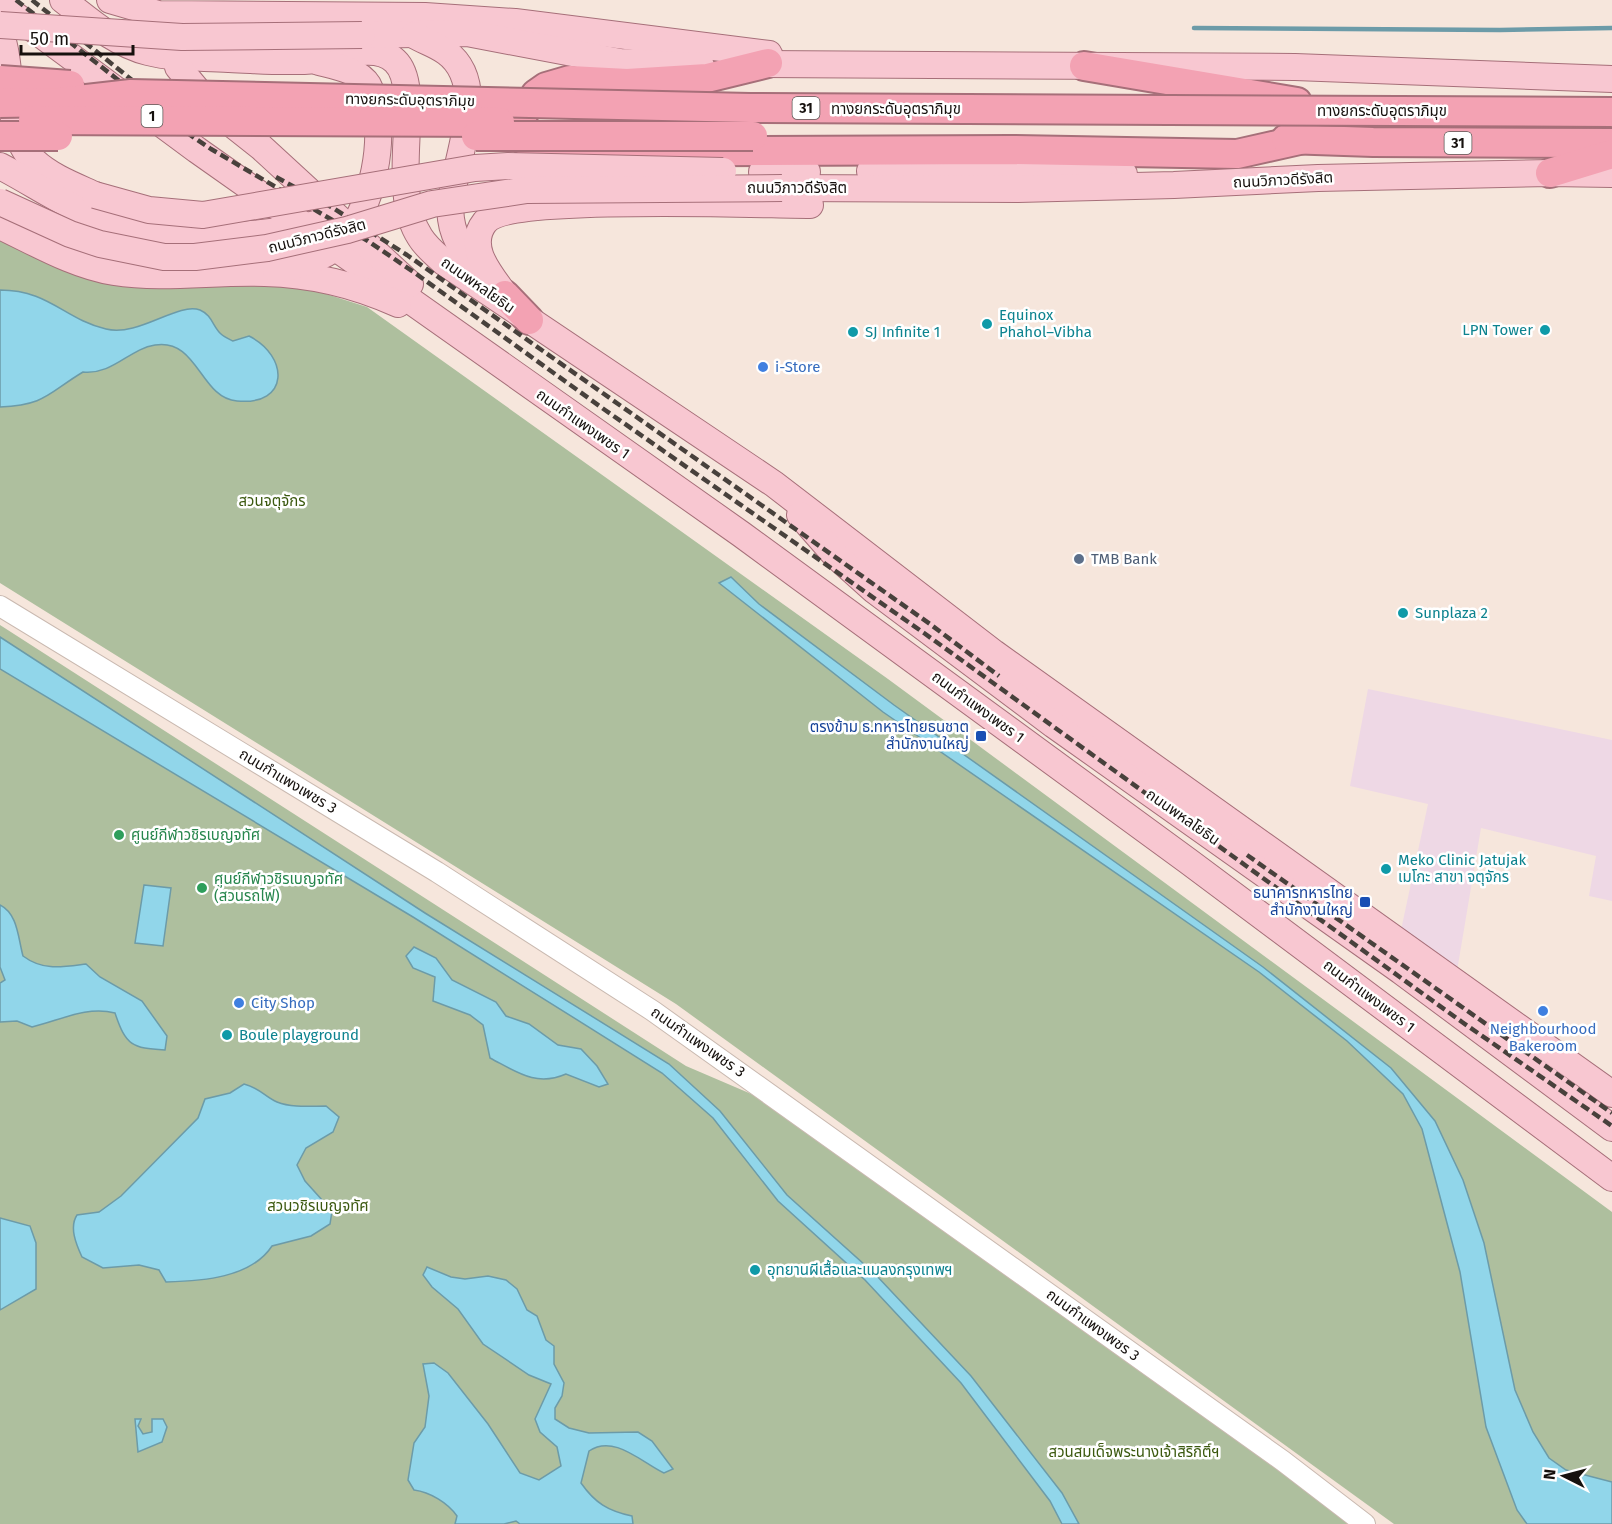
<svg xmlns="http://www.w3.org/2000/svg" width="1612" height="1524" font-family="'Fira Sans','Noto Sans Thai',sans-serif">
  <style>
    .commercial { fill: #eed8e5 }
    .green { fill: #aebf9e }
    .water { fill: #91d6ea; stroke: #6c9ba8; stroke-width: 1.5 }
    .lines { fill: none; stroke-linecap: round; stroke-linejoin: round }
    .stream { stroke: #6c9ba8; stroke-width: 4.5 }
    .minor-casing { stroke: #c9b9b0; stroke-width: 22 }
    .major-casing { stroke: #a66f79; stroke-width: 28 }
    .highway-casing { stroke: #a66f79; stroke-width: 32 }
    .minor { stroke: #fff; stroke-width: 20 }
    .major { stroke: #f8c7d1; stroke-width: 26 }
    .highway { stroke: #f3a2b3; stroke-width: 28 }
    .rail { stroke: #48413c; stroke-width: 4.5; stroke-dasharray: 9 4.5; stroke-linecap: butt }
    .major-bridge-casing { stroke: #a66f79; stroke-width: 28; stroke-linecap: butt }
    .highway-bridge-casing { stroke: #a66f79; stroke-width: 32; stroke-linecap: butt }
    .major-bridge { stroke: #f8c7d1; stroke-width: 26 }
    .highway-bridge { stroke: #f3a2b3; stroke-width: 28 }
    .culture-dot { fill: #0f9aa8; stroke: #fff; stroke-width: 2 }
    .shop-dot { fill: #3f7fe0; stroke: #fff; stroke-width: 2 }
    .service-dot { fill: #5c6f8a; stroke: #fff; stroke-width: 2 }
    .transit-dot { fill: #1a4fb4; stroke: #fff; stroke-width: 2 }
    .leisure-dot { fill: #2e9e5b; stroke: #fff; stroke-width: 2 }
    .labels { text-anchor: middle; stroke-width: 5; stroke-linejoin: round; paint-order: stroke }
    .shield { fill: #fff; stroke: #5c5856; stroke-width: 1.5 }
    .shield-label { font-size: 14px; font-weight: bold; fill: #16110e }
    .street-label { font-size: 15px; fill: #16110e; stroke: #fff }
    .culture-label { font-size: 15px; fill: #0d838f; stroke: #fff; text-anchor: start }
    .shop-label { font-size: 15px; fill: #366cbe; stroke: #fff; text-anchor: start }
    .park-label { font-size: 15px; fill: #3b590f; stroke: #fff }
    .service-label { font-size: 15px; fill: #4e5e75; stroke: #fff; text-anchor: start }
    .transit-label { font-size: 15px; fill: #164399; stroke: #fff; text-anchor: end }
    .leisure-label { font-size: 15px; fill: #27864d; stroke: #fff; text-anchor: start }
  </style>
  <rect width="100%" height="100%" fill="#f6e6dc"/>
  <polygon class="commercial" points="1368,689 1612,740 1612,901 1589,896 1596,856 1481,828 1457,971 1401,930 1428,804 1350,786"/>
  <g class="green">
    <polygon points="0,232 59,269 121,285 298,285 367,307 888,679 1612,1212 1612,1524 1394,1524 676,1004 0,583"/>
    <polygon points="0,625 686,1066 756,1096 1360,1524 0,1524"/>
  </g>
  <g class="water">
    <path d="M0,290C49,290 64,319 106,329C139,337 177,302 200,310C212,315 213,327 221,334C224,337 229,339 233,341L249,336C289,356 290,406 237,401C200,398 198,338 155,345C129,349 113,375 83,372C48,393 46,405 0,407Z"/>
    <polygon points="731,577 759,604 894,705 1263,967 1391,1068 1435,1121 1463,1180 1484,1243 1515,1390 1533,1432 1549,1458 1566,1470 1612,1482 1612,1524 1527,1524 1517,1510 1486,1427 1460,1272 1422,1129 1403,1094 1347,1041 1259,972 883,712 719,583"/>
    <polygon points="0,637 425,913 669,1064 720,1111 787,1195 875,1274 971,1376 1062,1493 1079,1524 1062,1524 1050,1501 961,1383 865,1280 778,1201 713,1118 662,1073 413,917 0,669"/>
    <polygon points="144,885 171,888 163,946 135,943"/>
    <path d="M0,905C18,914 18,938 23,956C43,971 62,967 86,964L100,977L142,1001L167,1036L165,1050C132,1048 126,1046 115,1013C86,1006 61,1020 32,1027L17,1021L0,1022V983L5,980L0,967Z"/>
    <path d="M414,947L436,958L452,980L496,1002L506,1016L529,1024L558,1045L581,1049L597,1066L608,1084L599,1087L566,1074C536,1087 517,1072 490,1058L483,1025L470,1015L433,1001L435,977L413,968L406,956Z"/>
    <path d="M244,1084C260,1088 265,1097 277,1102C292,1108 311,1106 326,1106L339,1117L333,1132L306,1148L297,1165L305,1181L332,1211L330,1224L311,1236L272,1246C251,1278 202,1281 166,1282L159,1270L139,1265L103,1268L82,1257C76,1244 69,1227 77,1215L99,1212L121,1196L198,1118L205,1099L230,1093Z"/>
    <polygon points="0,1218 30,1226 36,1243 36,1289 0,1310"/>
    <path d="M427,1267L451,1277L465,1279L488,1276L506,1280L517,1289L527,1310L537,1316L546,1340L554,1346V1364L564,1383L562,1396L555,1408V1419L569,1428L589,1433L638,1432L652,1441L673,1469L664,1473C641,1462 614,1434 589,1451L581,1483C595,1503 608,1511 632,1516L633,1524H520L516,1521L504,1524H455L457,1516C448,1503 430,1492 414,1490L408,1480L414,1443L425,1427L429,1396L423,1364L434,1363L448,1373L488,1424L520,1473L539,1480L561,1466L557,1447L540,1432L535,1419L551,1384L529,1375L483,1344L458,1309L432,1287L423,1275Z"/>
    <polygon points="135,1419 141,1419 138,1426 143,1434 152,1432 152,1419 163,1419 167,1427 162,1442 138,1452"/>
  </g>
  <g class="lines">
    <polyline class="stream" points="1194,28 1500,30 1612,28"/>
    <defs>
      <polyline id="minor" points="0,606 437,872 653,1011 1283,1461 1365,1524"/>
      <g id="major">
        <path d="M63,0C89,20 115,44 148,52C175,59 202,57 229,59C258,60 288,63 316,60C339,58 375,42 395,61C425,89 387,187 420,237C426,247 436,255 445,263L774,484L994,653L1612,1094"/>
        <polyline points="110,0 158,14 425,16 515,22 769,54"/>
        <polyline points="0,4 197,150 741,534 1188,861 1612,1178"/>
        <path d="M0,32C15,71 3,132 34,161C51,177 75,186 95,195"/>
        <polyline points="362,35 467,33 620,62 701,66"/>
        <path d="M414,35C424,41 437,45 446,52C496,88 445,176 451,219C454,242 468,258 483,273"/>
        <polyline points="178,42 176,57 178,67 213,109 261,147 410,284"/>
        <polyline points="746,64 1295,67 1612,79"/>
        <path d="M0,166C31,182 61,203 93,216C157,243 250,239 316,224"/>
        <polyline points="870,171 1083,169 1124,174"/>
        <polyline points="762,172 807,172"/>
        <polyline points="782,188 1018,189 1174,185 1318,178 1550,173 1612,174"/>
        <path d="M0,226C36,243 75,266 114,272C164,280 214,271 265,273C310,274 356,285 398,304"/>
        <path d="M276,270C296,266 320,260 336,247C373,217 391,127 368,85C359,70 334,66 319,62"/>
        <path d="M505,295C491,275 465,247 485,222C509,194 761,205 810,205"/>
        <polyline points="800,515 835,555 874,590 1054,725 1401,971 1612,1128"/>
      </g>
      <g id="highway">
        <path d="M768,63L707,78L627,83L570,80L546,87L536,94L521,117L518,134C530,148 540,150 559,152L1011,150L1237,154L1304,139"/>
        <polyline points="1084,66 1297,102"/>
        <polyline points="1286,139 1373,142 1612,143"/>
        <polyline points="1550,173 1612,154"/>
        <polyline points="505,295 529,320"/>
      </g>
    </defs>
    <use href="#minor" class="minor-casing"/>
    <use href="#major" class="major-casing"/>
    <use href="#highway" class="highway-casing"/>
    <use href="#minor" class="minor"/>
    <use href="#major" class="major"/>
    <use href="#highway" class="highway"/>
    <g class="rail">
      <polyline points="16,0 177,126 211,149 368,241 415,273 605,410 924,633 1462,1022 1612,1126"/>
      <polyline points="32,0 132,80"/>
      <polyline points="276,177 333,208 407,255 930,624 999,676"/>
      <polyline points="1247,855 1612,1113"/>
    </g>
    <defs>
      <g id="major-bridge">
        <polyline points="0,25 182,37 362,35"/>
        <polyline points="95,195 149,210 203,215 475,168 508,166 723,171"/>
        <polyline points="0,202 70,234 100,244 164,257 195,257 267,248 347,230 432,204 527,190 782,188"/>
      </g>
      <g id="highway-bridge">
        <polyline points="0,80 70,85"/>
        <polyline points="0,103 60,102 131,94 750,108 1612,112"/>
        <polyline points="33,120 500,122"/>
        <polyline points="0,136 58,136"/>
        <polyline points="476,136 753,136"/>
      </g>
    </defs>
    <use href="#major-bridge" class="major-bridge-casing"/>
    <use href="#highway-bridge" class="highway-bridge-casing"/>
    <use href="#major-bridge" class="major-bridge"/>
    <use href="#highway-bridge" class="highway-bridge"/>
  </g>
  <g class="culture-dot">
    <circle cx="987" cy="324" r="6"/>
    <circle cx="1545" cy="330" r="6"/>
    <circle cx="853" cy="332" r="6"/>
    <circle cx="1403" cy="613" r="6"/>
    <circle cx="1386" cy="869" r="6"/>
    <circle cx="227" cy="1035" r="6"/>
    <circle cx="755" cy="1270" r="6"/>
  </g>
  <g class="shop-dot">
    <circle cx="763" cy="367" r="6"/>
    <circle cx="239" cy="1003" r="6"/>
    <circle cx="1543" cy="1011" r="6"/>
  </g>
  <circle class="service-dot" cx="1079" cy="559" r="6"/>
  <g class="transit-dot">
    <rect x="975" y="730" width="12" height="12" rx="3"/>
    <rect x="1359" y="896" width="12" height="12" rx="3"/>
  </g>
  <g class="leisure-dot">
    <circle cx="119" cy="835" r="6"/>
    <circle cx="202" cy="888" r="6"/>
  </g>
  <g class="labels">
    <g class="shield">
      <rect x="792.5" y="97" width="27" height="22" rx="4.5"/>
      <rect x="141.5" y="105" width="21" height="22" rx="4.5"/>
      <rect x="1444.5" y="132" width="27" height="22" rx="4.5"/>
    </g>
    <g class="shield-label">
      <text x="806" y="113">31</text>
      <text x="152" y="121">1</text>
      <text x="1458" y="148">31</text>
    </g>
    <g class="street-label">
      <text transform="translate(410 100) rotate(1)" y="5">ทางยกระดับอุตราภิมุข</text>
      <text x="896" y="114">ทางยกระดับอุตราภิมุข</text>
      <text x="1382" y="116">ทางยกระดับอุตราภิมุข</text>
      <text transform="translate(1283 180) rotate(-3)" y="5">ถนนวิภาวดีรังสิต</text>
      <text x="797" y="193">ถนนวิภาวดีรังสิต</text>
      <text transform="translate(317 236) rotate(-14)" y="5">ถนนวิภาวดีรังสิต</text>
      <text transform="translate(478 285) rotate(35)" y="5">ถนนพหลโยธิน</text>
      <text transform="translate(583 424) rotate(35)" y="5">ถนนกำแพงเพชร 1</text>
      <text transform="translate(978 707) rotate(36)" y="5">ถนนกำแพงเพชร 1</text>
      <text transform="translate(288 781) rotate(31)" y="5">ถนนกำแพงเพชร 3</text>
      <text transform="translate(1183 817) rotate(35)" y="5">ถนนพหลโยธิน</text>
      <text transform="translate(1369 996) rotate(37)" y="5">ถนนกำแพงเพชร 1</text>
      <text transform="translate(698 1042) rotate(35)" y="5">ถนนกำแพงเพชร 3</text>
      <text transform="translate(1093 1325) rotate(36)" y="5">ถนนกำแพงเพชร 3</text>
    </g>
    <g class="culture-label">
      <text x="999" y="320">Equinox<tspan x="999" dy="17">Phahol–Vibha</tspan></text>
      <text x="1533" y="335" text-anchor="end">LPN Tower</text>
      <text x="865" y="337">SJ Infinite 1</text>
      <text x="1415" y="618">Sunplaza 2</text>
      <text x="1398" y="865">Meko Clinic Jatujak<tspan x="1398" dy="17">เมโกะ สาขา จตุจักร</tspan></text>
      <text x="239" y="1040">Boule playground</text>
      <text x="767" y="1275">อุทยานผีเสื้อและแมลงกรุงเทพฯ</text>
    </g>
    <g class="shop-label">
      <text x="775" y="372">i-Store</text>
      <text x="251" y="1008">City Shop</text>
      <text x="1543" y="1034" text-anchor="middle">Neighbourhood<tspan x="1543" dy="17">Bakeroom</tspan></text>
    </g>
    <g class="park-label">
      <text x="272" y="506">สวนจตุจักร</text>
      <text x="318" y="1211">สวนวชิรเบญจทัศ</text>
      <text x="1134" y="1457">สวนสมเด็จพระนางเจ้าสิริกิติ์ฯ</text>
    </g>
    <g class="service-label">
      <text x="1091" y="564">TMB Bank</text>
    </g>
    <g class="transit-label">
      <text x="969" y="732">ตรงข้าม ธ.ทหารไทยธนชาต<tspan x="969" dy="17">สำนักงานใหญ่</tspan></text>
      <text x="1353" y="898">ธนาคารทหารไทย<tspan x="1353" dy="17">สำนักงานใหญ่</tspan></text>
    </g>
    <g class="leisure-label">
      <text x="131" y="840">ศูนย์กีฬาวชิรเบญจทัศ</text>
      <text x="214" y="884">ศูนย์กีฬาวชิรเบญจทัศ<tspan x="214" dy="17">(สวนรถไฟ)</tspan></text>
    </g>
  </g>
  <g transform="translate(1564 1476) rotate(276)" stroke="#ffffff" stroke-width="4.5" paint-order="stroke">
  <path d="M0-4.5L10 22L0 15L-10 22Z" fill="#16110e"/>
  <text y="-9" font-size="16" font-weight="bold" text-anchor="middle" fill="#16110e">N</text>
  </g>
  <path d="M21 45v9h112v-9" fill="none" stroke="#16110e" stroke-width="3"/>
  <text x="30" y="45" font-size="18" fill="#16110e" stroke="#ffffff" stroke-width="4.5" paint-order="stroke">50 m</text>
</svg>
